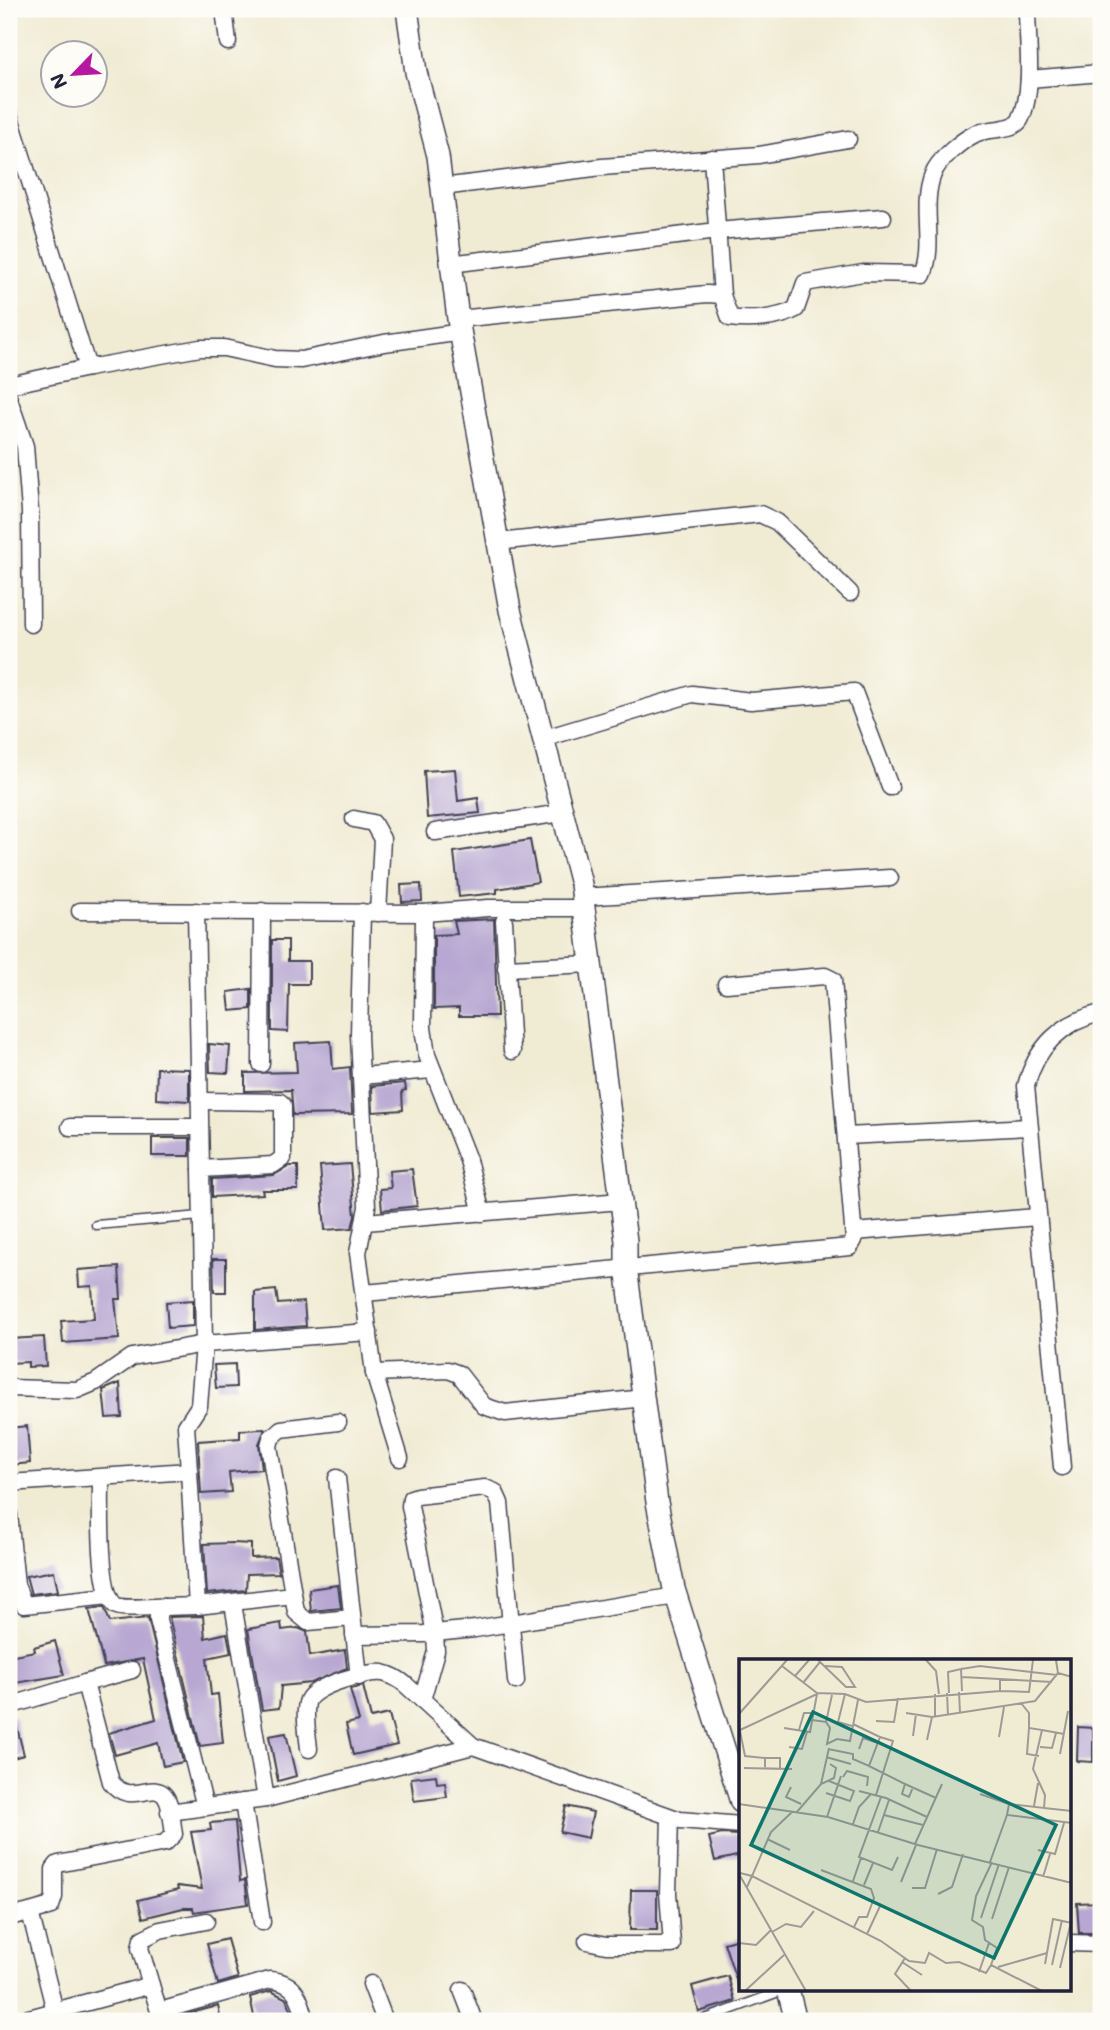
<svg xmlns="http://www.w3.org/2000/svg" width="1110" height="2030" font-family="Mali,sans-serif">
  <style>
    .building { fill: #b7a7d2 }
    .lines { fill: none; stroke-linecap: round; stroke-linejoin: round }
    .service-casing { stroke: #414052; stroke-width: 11 }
    .minor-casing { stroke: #414052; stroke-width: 19 }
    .tertiary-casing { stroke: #414052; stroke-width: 24 }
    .service { stroke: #fff; stroke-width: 8 }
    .minor { stroke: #fff; stroke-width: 16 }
    .tertiary { stroke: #fff; stroke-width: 21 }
    .inset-road { fill: none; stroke: #9e9b96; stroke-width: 2 }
    .view { fill: #0f766e; fill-opacity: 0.15; stroke: #0f766e; stroke-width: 3.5 }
    .inset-edge { fill: none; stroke: #22223b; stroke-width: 3.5 }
  </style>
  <rect width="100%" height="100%" fill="#fdfcf7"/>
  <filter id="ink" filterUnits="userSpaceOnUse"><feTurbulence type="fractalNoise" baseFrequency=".0143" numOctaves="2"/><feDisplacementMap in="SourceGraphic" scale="14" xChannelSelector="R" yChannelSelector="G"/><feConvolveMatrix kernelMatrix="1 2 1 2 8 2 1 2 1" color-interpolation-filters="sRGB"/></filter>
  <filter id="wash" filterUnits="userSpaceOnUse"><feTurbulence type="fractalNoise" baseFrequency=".00686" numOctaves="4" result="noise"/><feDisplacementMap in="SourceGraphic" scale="28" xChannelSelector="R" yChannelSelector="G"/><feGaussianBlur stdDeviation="1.57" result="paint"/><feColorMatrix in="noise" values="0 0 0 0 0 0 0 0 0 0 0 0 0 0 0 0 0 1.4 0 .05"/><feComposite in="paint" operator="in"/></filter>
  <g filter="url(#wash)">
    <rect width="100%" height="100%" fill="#f0ebd3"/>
    <g id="blocks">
      <g class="building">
        <polygon points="455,769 458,801 478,798 480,813 427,818 424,771"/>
        <polygon points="530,840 538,882 497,889 497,893 459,897 454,852"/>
        <polygon points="421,884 422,901 402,902 401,885"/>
        <polygon points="494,919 497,1016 459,1016 459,1008 434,1009 434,935 457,934 454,921"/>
        <polygon points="272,940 288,940 288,961 309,961 309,984 289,984 288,1032 272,1031"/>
        <polygon points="251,989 251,1009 230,1011 228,992"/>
        <polygon points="331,1041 333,1069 350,1067 352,1114 293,1115 291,1090 245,1091 245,1073 297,1072 295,1043"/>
        <polygon points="209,1044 230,1046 228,1073 210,1072"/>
        <polygon points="157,1068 189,1069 189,1101 156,1099"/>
        <polygon points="405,1083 406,1090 402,1091 403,1110 373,1112 372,1086"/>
        <rect x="152" y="1138" width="38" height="18"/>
        <polygon points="350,1164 355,1216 352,1228 325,1230 320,1166"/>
        <polygon points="290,1166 298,1166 298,1190 262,1190 263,1194 212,1197 212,1179 274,1175"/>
        <polygon points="412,1169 417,1206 382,1210 380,1189 391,1188 389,1171"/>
        <polygon points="213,1259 226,1259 226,1292 214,1292"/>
        <polygon points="119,1267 121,1299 115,1299 119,1339 63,1343 61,1321 94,1319 92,1286 79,1287 78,1270"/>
        <polygon points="276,1290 278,1304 304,1302 306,1326 255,1330 255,1292"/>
        <polygon points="193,1300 193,1326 168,1328 166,1302"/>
        <polygon points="44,1337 46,1366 28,1367 28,1362 9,1363 9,1339"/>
        <polygon points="235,1364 236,1387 216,1388 214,1365"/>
        <polygon points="120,1383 122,1417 106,1418 103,1390"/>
        <polygon points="27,1426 30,1463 11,1465 9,1428"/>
        <polygon points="265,1429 259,1444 262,1469 229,1472 231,1492 201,1494 198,1441 240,1438 240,1430"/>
        <polygon points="233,1543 251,1544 251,1558 276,1557 279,1573 247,1574 246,1590 207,1594 204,1544"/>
        <polygon points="54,1571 58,1591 31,1594 26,1576"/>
        <polygon points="338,1585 341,1608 311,1611 309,1589"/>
        <polygon points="104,1607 110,1622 148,1618 183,1762 163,1766 158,1743 115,1755 109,1733 156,1719 143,1659 104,1666 89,1609"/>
        <polygon points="203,1616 205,1638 227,1633 231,1653 207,1658 211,1695 218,1694 223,1743 200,1746 169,1617"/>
        <polygon points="281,1623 282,1630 298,1628 307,1632 310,1656 345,1650 347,1668 311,1683 281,1686 279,1708 262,1710 248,1629"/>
        <polygon points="55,1641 64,1675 9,1684 9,1656 35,1651 34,1647"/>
        <polygon points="363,1686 371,1718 389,1714 397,1745 353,1755 346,1724 359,1721 350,1689"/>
        <polygon points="9,1716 14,1716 24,1755 9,1759"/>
        <polygon points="1078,1727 1093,1728 1093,1762 1077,1761"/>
        <polygon points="286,1733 296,1776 278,1781 269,1736"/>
        <polygon points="436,1775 437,1783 445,1782 447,1797 414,1801 411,1778"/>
        <polygon points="566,1806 593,1812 588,1838 560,1832"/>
        <polygon points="235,1821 240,1881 245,1880 248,1904 194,1912 193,1908 183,1908 143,1918 138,1900 178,1890 177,1886 202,1889 191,1832 211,1830 210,1823"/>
        <polygon points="722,1834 738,1835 741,1855 715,1861 709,1837"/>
        <polygon points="631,1890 657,1890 657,1930 630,1930"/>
        <polygon points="1100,1902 1101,1933 1079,1933 1077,1903"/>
        <polygon points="741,1938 741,1985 738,1985 724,1943"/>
        <polygon points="227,1939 238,1978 218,1984 207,1944"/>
        <polygon points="728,1976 735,2001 699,2012 692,1986"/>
        <polygon points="271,1991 287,1999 295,2021 255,2021 250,1997"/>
        <polygon points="218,2006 221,2021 172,2021 172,2018"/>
      </g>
    </g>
  </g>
  <g filter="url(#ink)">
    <use href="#blocks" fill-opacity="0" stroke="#414052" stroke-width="2"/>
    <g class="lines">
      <defs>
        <g id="service">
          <polyline points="96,1225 201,1216"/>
          <polyline points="700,2021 784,1990"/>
        </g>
        <g id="minor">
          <polyline points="224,9 228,42"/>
          <polyline points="1029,79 1101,73"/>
          <polyline points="9,114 88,368 9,385"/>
          <polyline points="712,158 722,295"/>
          <polyline points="442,187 602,167 759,155 848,139"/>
          <polyline points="450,264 717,231 883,217"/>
          <path d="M458,319L707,294L722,295L730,318C750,321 778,319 796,309L805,283L863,273L923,274C936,244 920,206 933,174C938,160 962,140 975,134C986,128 1014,131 1020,120C1034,93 1028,44 1027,14L1031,9"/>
          <polyline points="88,368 200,348 224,348 275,359 301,360 384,343 462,332"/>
          <polyline points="9,399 25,446 30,511 31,624"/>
          <polyline points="497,542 760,514 777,522 850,593"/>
          <polyline points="542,739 692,694 751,701 854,692 890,787"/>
          <polyline points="354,819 373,823 382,839 378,913"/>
          <polyline points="435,832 562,813"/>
          <polyline points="582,897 890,878"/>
          <polyline points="80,911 424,913 488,908 584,908"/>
          <polyline points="196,911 201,1169"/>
          <polyline points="362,912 359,1035 367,1207 358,1253 374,1373 400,1458"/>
          <polyline points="424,913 423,1028 427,1055 468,1160 482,1213"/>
          <polyline points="504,921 512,1051"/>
          <polyline points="506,968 591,964"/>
          <polyline points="261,1064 262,911"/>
          <polyline points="361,1076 432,1070"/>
          <polyline points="70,1127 200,1127"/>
          <polyline points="846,1136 1029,1127"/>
          <polyline points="365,1222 621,1201"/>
          <polyline points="854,1232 1037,1217"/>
          <polyline points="365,1293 850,1247 854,1240 833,980 825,976 726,984"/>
          <polyline points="374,1373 448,1370 459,1374 484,1406 505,1413 644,1398"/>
          <polyline points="9,1388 77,1390 96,1382 132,1357 204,1344 369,1332"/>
          <polyline points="338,1422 281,1429 271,1438 269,1446 296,1612 308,1622 352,1618"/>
          <path d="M1062,1467L1026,1086C1036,1048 1061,1022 1101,1013"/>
          <polyline points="189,1471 186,1426 199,1406 204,1344 201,1169 273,1165 283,1158 283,1105 280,1102 200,1101"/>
          <polyline points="337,1478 359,1677"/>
          <path d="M101,1479C101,1502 98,1591 115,1605C120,1610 154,1606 164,1607"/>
          <polyline points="9,1483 189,1471 197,1606 164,1607 158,1612 158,1620 205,1807"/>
          <polyline points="9,1514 16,1585 24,1605 109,1596"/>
          <polyline points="233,1604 266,1799"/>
          <polyline points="197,1606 293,1595"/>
          <polyline points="354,1635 424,1634 475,1629 676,1596"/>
          <polyline points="85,1683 132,1670"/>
          <polyline points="422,1700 436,1651 435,1634 410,1506 411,1498 417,1496 485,1488 495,1492 500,1503 516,1681"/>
          <path d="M9,1706L85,1683L111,1782C130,1807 153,1780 165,1796C172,1805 172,1824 174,1834L165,1843L58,1864L54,1869V1897L51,1906L30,1912"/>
          <path d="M309,1749C308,1736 303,1712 308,1700C315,1685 367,1671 383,1673C392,1675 399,1679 406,1685L473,1746L680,1820L741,1825"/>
          <polyline points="243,1802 262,1922"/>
          <polyline points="169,1812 266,1799 473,1746"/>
          <polyline points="9,1917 30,1912 55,2011"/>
          <polyline points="587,1941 606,1945 672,1945 668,1893 670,1817"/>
          <polyline points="1070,1943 1101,1944"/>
          <polyline points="371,1984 385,2021"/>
          <polyline points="151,1985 140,1948 142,1939 160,1930 206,1921"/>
          <polyline points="462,1990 474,2021"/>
          <path d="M160,2011L270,1980C296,1982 300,1998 306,2021"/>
          <polyline points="18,2021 151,1985 162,2021"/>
        </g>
        <g id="tertiary">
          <polyline points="407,9 416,72 438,156 458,319 510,610 581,884 626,1241 626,1267 657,1502 674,1589 741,1802"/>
          <polyline points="788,1990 796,2021"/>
        </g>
      </defs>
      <use href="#service" class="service-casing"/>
      <use href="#minor" class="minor-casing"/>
      <use href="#tertiary" class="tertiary-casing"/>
      <use href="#service" class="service"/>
      <use href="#minor" class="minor"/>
      <use href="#tertiary" class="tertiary"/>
    </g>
  </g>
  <g transform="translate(739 1659)">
    <rect width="332" height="332" fill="#f0ebd3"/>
    <path class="inset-road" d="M79,1L107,28H116L103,8L86,7M187,1L197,12L200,35M317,1L319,14L333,18M43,7L78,34L106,35L127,43L261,32V20M222,10L241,7L318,16M56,17L70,1M223,18L313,23M64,24L81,3M261,32L290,33L294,1M220,33L221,54M208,34L209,57M210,34L209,13L222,10L223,32M106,35L99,63L113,67M196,35V58M282,44L290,54V69L303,71L294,110L306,136L305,149L270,145L268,156L333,164M167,54L193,58L296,42L319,14M0,55L48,1M73,61L87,63L93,36M137,62L155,63L159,39M87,63L91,69L88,85L98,80L111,82L119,41M45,69L71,73L78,35M290,69L288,95L300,97M1,71L78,35M60,71L65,54H74M303,71L325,75M1,72L6,97L26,99V108M174,77L177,55M260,78L265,48M188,81L193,58M50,88L63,90L68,73M301,88L313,89L317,74M89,90L114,95V100L130,107L141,78L114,65M120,90L124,79L139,84M321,95L329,52M87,98L112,105M26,99H41V109M130,107L166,125L163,135L170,138L174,128M5,109L53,110M104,118L108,112L129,118L128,127M82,125L90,89M166,125L197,139M52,128L47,138L62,145M120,132L147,139L188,158M87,134L111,142L115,132L90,122M241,135L270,145M137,136L154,82L141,78M142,138L120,198L153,211L159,198M0,145L89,158L179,186L333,224M295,147L299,124M305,149L333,152M53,153L32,173L13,217L142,282L170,302L186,304L190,294L207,304L220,303L247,314L252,306M57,154L82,125L95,119L97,109L91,105M145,156L184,166M88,158L102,117M114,165L120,148L132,135M139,173L150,141M28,180L51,191M176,185L203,125M299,191L316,195L325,164M251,203L268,156M253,203L237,237L233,261L244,268L246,281L258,289L252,306L303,332M82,211L132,230L135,239L128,258H120L115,268M1,214L13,217L8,228M0,215L67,332M304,218L311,195M114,222L122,199M162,223L177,186M125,226L134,204M173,229H186L198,190M199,235L213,228L224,195M242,259L260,205M253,260L270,208M33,273L47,265L62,268L75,252M128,275L142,245M0,284L17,286L32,271M166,299L156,315L172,332M163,303L183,316M306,305L314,260L333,264M313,306L323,261M259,308L308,294M321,309L332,263M240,313L250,284M6,332L45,296"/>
    <path class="view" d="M74,53L317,166L255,299L12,186Z"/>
    <rect width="332" height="332" class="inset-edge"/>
  </g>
  <rect width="1110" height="2030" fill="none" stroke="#fdfcf7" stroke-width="35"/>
  <g transform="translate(74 74) rotate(245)"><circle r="33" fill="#fdfcf7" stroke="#a5a5ac" stroke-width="2"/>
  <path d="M0-5L12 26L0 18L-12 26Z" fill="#b5179e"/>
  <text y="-10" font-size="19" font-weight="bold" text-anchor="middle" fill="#22223b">N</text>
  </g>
</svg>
